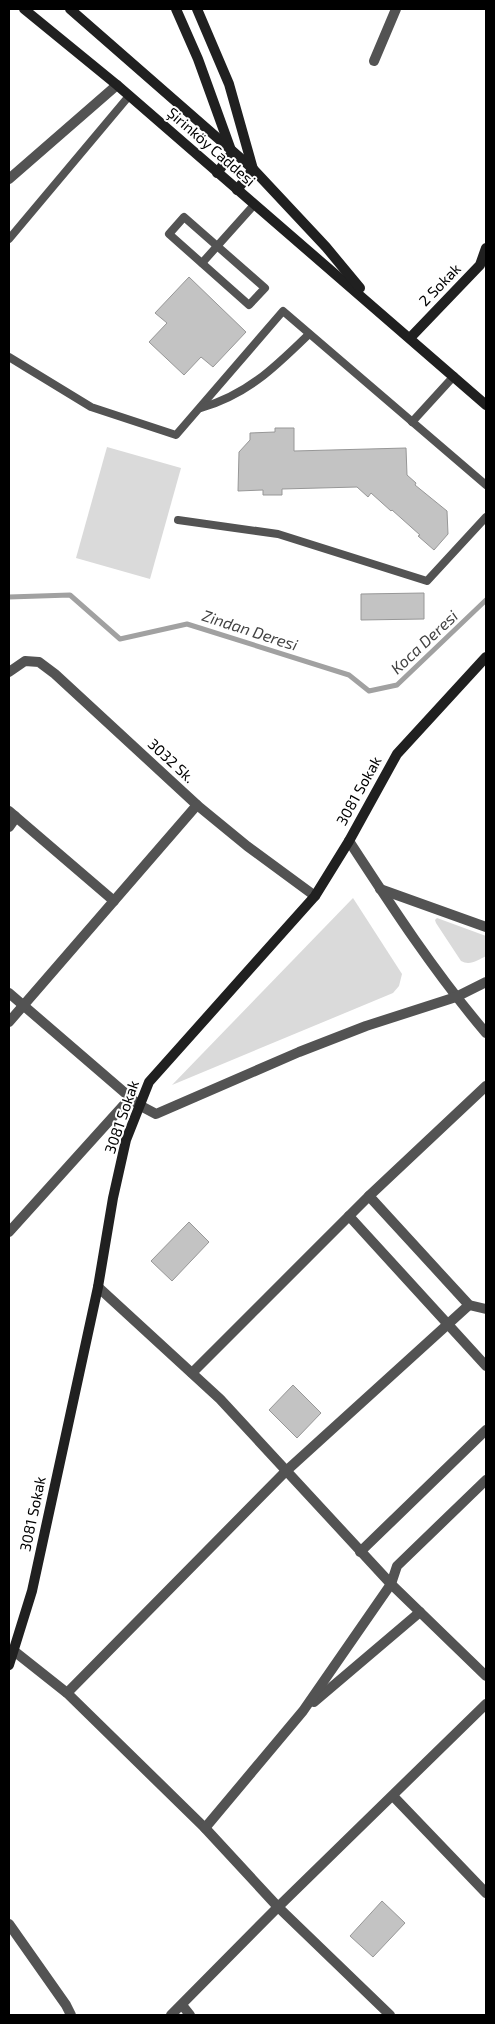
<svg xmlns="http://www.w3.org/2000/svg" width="495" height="2024" font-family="'Exo 2',sans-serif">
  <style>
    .green { fill: #dadada }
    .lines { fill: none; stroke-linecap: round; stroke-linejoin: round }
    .stream { stroke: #a1a1a1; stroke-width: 5 }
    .building { fill: #c3c3c3; stroke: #979797 }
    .lane { stroke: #535353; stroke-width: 8 }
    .street { stroke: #535353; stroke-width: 10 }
    .secondary { stroke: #202020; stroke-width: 10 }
    .labels { text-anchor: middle; stroke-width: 4; stroke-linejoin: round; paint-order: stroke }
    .street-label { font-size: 15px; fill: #000; stroke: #fff }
    .water-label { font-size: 16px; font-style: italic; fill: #424242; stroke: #fff }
  </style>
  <rect width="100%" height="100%" fill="#fff"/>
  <g class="green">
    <polygon points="107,447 181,468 150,579 76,558"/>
    <polygon points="353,898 402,974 399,986 393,993 172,1085"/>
    <path d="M437,918L486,936V956C478,960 470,966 461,961L436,923L435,920Z"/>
  </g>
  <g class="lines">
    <polyline class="stream" points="9,597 70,595 120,639 187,624 349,675 369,691 397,685 486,600"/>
  </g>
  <g class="building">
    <polygon points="189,277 246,332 213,367 201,357 184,375 149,342 167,323 155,313"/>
    <polygon points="275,428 294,428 294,451 406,448 407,475 416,483 415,485 447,511 448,534 434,550 418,536 420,535 392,510 391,511 371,493 368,497 357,487 282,489 282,495 263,495 263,490 238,491 239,452 250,440 250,433 275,432"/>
    <polygon points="424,593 424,619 361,620 361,594"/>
    <polygon points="189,1222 209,1242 172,1281 151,1261"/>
    <polygon points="293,1385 321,1413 297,1438 269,1410"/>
    <polygon points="382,1901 405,1923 373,1957 350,1936"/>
  </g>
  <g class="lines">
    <g class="lane">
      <polygon points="184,217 265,288 249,305 169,234"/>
      <polyline points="9,239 129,96"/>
      <polyline points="202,263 254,205"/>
      <polyline points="9,357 91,407 176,435 283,311 486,485"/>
      <path d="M201,408C248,394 274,368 309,334"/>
      <polyline points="412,422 454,376"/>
      <polyline points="178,520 278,534 427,581 486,517"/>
    </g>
    <g class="street">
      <polyline points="374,61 396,9"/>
      <polyline points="9,179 117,85"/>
      <polyline points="9,672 25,661 39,662 55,674 197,805 247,846 315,896"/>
      <polyline points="9,811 114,901"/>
      <polyline points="9,827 14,820 15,816"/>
      <path d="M349,841C392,907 435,973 486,1033"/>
      <polyline points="380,889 486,927"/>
      <polyline points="9,993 139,1105 156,1114 299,1052 366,1026 456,997 486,982"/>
      <polyline points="9,1022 197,805"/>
      <polyline points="486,1086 369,1196 469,1305 486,1309"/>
      <polyline points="349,1216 486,1366"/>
      <polyline points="9,1232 130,1098"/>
      <polyline points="98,1287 220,1399 391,1584 486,1676"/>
      <polyline points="192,1373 369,1196"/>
      <polyline points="360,1552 486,1430"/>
      <polyline points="14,1651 67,1693 205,1828 278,1907 390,2015"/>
      <polyline points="67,1693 285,1472 469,1305"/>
      <polyline points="314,1702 420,1612"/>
      <polyline points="393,1796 486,1893"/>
      <polyline points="205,1828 303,1711 391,1584 397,1566 486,1480"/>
      <polyline points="9,1924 66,2005 71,2015"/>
      <polyline points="182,2005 190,2015"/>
      <polyline points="171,2015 278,1907 486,1704"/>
    </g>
    <g class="secondary">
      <polyline points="24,9 117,85 486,405"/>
      <polyline points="70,9 253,169 326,247 360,288"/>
      <polyline points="176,9 198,59 232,153 217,173"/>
      <polyline points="197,9 229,84 253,169 237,190"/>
      <polyline points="410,338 480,265 486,248"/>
      <polyline points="9,1665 32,1591 98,1287 113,1198 126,1140 149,1082 315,896 349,841 397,754 486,657"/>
    </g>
  </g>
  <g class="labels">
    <g class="street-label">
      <text transform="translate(211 147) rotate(41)" y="5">Şirinköy Caddesi</text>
      <text transform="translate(440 285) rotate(-46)" y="5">2 Sokak</text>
      <text transform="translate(171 761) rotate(43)" y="5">3032 Sk.</text>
      <text transform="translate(359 791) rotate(-61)" y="5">3081 Sokak</text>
      <text transform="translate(122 1117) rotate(-71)" y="5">3081 Sokak</text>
      <text transform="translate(33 1514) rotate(-78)" y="5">3081 Sokak</text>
    </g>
    <g class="water-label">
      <text transform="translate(250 630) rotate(18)" y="6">Zindan Deresi</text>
      <text transform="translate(424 642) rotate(-43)" y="6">Koca Deresi</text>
    </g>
  </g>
  <rect width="495" height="2024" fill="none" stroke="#000000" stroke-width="20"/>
</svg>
